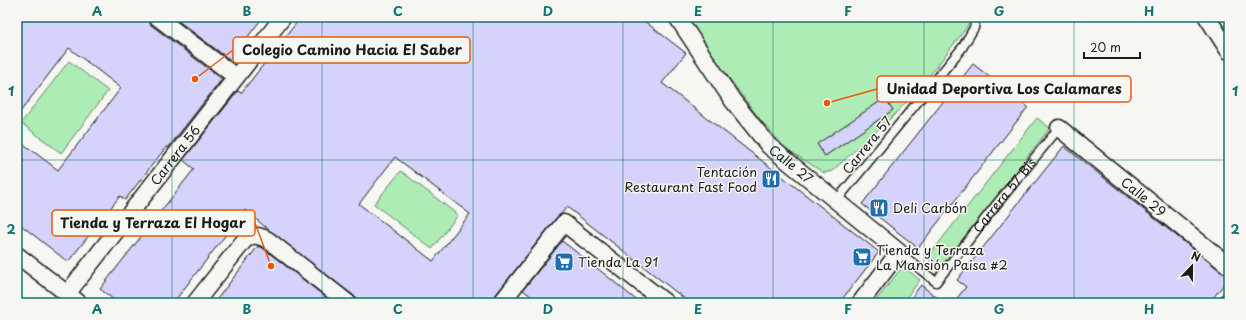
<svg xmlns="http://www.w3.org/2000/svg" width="1246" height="320" font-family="'Playpen Sans',sans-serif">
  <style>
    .green { fill: #adecb4; stroke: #648468 }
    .building { fill: #d5d2fb; stroke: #1c1c1c; fill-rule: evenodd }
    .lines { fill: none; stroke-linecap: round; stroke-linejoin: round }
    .service-casing { stroke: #1c1c1c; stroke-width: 11 }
    .minor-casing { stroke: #1c1c1c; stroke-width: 19 }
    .service { stroke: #f6f6f2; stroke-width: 8 }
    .minor { stroke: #f6f6f2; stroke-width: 16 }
    .grid { fill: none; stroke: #0f766e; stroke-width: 1; stroke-opacity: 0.55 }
    .labels { text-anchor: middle; stroke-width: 3; stroke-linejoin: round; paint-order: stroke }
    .street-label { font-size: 13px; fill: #1c1c1c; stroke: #f6f6f2 }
    .poi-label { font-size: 13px; fill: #1c1c1c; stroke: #f6f6f2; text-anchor: start }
    .leader { fill: none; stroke: #e8590c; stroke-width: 1.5 }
    .callout-dot { fill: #e8590c; stroke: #f6f6f2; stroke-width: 1.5 }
    .callout { fill: #f6f6f2; stroke: #e8590c; stroke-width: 1.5 }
    .callout-label { font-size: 14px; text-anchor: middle; font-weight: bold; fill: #1c1c1c }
    .neatline { fill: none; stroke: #0f766e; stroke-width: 1.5 }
    .grid-label { font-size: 13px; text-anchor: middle; font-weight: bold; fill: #0f766e }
  </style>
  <rect width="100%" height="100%" fill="#f6f6f2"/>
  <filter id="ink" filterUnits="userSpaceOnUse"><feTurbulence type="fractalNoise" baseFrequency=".025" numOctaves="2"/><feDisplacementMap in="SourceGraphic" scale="8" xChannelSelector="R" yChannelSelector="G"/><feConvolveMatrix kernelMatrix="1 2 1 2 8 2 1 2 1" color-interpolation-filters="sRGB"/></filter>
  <g filter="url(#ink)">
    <g class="green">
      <polygon points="687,17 970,17 967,27 920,88 891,118 832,171 824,173 784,147 759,118 701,41"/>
      <polygon points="69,61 108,91 61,153 21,123"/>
      <polygon points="1037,118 1050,128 940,268 927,258"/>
      <polygon points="401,171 458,215 432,249 374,204"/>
      <polygon points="903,266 920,280 902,303 874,303"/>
    </g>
    <g class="building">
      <polygon points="17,17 148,17 148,21 151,25 222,79 168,148 166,147 125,200 120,196 68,262 17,222 17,139 58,170 121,88 69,48 17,116"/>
      <polygon points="173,17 263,17 230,60"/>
      <path d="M301,17H639L686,53L662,83L879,252L839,303H690L567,207L561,214L557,217L494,297L492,303H357V299L354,296L270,231L245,210L173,303H118L100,289L194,169L183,160L238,91L241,93ZM395,157L470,214L433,261L359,204Z"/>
      <polygon points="973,64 1028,107 918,248 862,204"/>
      <polygon points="885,98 893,110 825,156 817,144"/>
      <polygon points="1064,146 1223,273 1229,276 1229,278 1209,303 953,303 966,287 957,280"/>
      <polygon points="562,241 602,272 640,303 540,303 523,290"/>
      <polygon points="258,246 263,248 333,303 214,303"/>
      <polygon points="921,285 944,303 907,303"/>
    </g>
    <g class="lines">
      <defs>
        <g id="service">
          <polyline points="836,201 962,48 974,28 976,17"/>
          <path id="s1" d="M899,252L936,282L996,205L1059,128"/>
        </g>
        <g id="minor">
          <polyline points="157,17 236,77"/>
          <path id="s2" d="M677,17L733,101L769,146L899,252L860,303"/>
          <polyline points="1207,17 1229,51"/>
          <path id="s3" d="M1059,128L1229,266"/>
          <polyline points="17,255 79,303"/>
          <path id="s4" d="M67,294L283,17"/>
          <path d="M195,303L243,242C251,233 258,235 268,240L348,303"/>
          <polyline points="501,303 564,223 666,303"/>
          <polyline points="1227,303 1229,300"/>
        </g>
      </defs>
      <use href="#service" class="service-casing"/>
      <use href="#minor" class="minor-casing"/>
      <use href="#service" class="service"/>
      <use href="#minor" class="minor"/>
    </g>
  </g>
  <path class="grid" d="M172,17V303M322,17V303M473,17V303M623,17V303M773,17V303M924,17V303M1074,17V303M17,160H1229"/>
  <defs>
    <symbol id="restaurant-square" viewBox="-11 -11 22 22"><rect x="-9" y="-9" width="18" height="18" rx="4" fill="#1f6fb2" stroke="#f6f6f2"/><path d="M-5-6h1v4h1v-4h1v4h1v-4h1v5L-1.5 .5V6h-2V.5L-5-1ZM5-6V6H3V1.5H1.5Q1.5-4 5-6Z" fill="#fff"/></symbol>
    <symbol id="supermarket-square" viewBox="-11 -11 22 22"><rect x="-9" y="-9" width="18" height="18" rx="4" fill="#1f6fb2" stroke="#f6f6f2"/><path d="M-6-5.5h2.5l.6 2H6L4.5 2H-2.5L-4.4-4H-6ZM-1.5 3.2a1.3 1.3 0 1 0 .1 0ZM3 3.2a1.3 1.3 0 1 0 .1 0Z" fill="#fff"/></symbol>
  </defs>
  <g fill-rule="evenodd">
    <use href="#restaurant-square" x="760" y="168" width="22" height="22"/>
    <use href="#restaurant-square" x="868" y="197" width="22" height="22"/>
    <use href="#supermarket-square" x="851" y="246" width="22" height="22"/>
    <use href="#supermarket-square" x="553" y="251" width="22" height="22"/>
  </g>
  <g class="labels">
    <g class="street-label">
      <text transform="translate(867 145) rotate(-51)" y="5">Carrera 57</text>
      <text dy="5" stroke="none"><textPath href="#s4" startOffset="176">Carrera 56</textPath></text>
      <text dy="5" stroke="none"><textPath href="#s2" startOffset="187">Calle 27</textPath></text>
      <text dy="5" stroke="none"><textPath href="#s1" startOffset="158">Carrera 57 Bis</textPath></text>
      <text dy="5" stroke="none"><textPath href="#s3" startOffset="109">Calle 29</textPath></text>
    </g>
    <g class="poi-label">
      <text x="757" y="177" text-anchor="end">Tentación<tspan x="757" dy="15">Restaurant Fast Food</tspan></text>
      <text x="893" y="213">Deli Carbón</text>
      <text x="876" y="255">Tienda y Terraza<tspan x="876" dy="15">La Mansión Paisa #2</tspan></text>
      <text x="578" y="267">Tienda La 91</text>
    </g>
  </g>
  <path class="leader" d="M195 79L233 50M827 103L877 89M271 266L255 223"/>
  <g class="callout-dot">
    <circle cx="195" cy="79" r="4"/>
    <circle cx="827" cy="103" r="4"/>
    <circle cx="271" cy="266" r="4"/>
  </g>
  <g class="callout">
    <rect x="233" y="37" width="237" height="26" rx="4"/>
    <rect x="877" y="76" width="254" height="26" rx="4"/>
    <rect x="52" y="210" width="203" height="26" rx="4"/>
  </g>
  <g class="callout-label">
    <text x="352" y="55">Colegio Camino Hacia El Saber</text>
    <text x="1004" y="94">Unidad Deportiva Los Calamares</text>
    <text x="153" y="228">Tienda y Terraza El Hogar</text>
  </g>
  <rect width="1246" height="320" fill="none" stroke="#f6f6f2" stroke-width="44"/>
  <g transform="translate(1192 266) rotate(22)" stroke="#f6f6f2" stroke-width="3" paint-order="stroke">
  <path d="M0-3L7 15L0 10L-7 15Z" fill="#1c1c1c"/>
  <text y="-6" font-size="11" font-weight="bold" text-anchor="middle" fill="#1c1c1c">N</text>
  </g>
  <path d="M1084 52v6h56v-6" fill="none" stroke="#1c1c1c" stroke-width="2"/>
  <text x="1090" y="52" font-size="12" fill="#1c1c1c" stroke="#f6f6f2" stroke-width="3" paint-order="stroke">20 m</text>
  <rect x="22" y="22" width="1202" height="276" class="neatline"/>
  <g class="grid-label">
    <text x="97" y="16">A</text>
    <text x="247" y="16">B</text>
    <text x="398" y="16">C</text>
    <text x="548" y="16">D</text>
    <text x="698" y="16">E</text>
    <text x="848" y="16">F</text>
    <text x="999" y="16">G</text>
    <text x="1149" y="16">H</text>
    <text x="11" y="96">1</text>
    <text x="1235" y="96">1</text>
    <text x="11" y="234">2</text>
    <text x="1235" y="234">2</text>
    <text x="97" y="314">A</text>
    <text x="247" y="314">B</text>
    <text x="398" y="314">C</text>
    <text x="548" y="314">D</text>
    <text x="698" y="314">E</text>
    <text x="848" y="314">F</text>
    <text x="999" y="314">G</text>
    <text x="1149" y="314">H</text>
  </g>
</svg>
